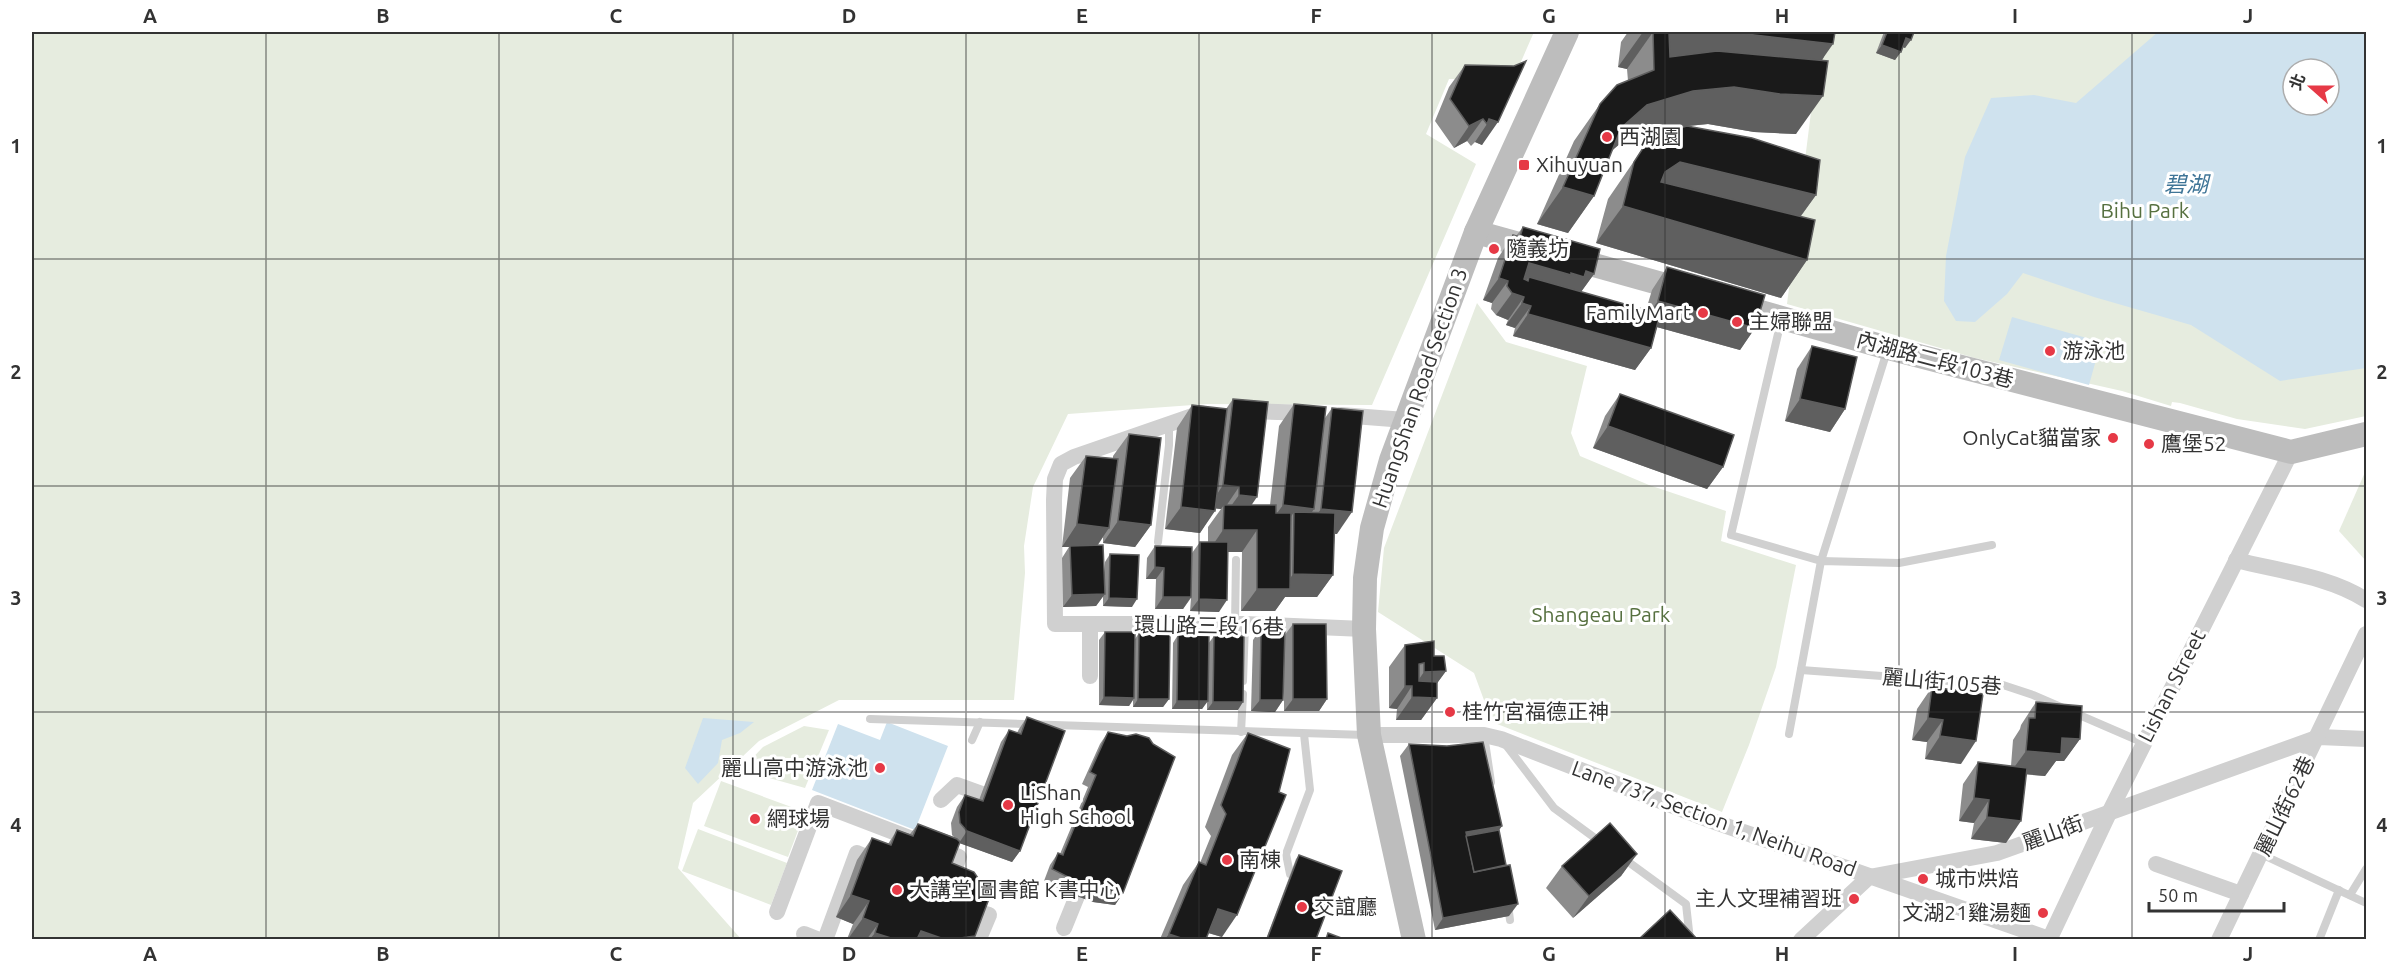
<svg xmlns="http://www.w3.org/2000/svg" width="2398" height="971" font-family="Ubuntu,'Noto Sans TC',sans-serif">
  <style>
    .green { fill: #e6ecdf; fill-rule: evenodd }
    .water { fill: #cfe2ee; fill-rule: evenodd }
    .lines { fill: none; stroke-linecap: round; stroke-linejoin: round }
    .lane { stroke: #d0d0d0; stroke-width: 8 }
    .street { stroke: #d0d0d0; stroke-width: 16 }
    .secondary { stroke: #bdbdbd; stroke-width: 24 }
    .wall { fill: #8c8c8c }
    .shaded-wall { fill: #5f5f5f }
    .building { fill: #1a1a1a; stroke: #5f5f5f; stroke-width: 1.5 }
    .grid { fill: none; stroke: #333; stroke-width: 1.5; stroke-opacity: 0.55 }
    .poi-dot { fill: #e63946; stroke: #fff; stroke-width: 2 }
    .labels { text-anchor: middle; stroke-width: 6; stroke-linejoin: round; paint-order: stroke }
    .poi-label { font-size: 21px; fill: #333; stroke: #fff; text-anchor: start }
    .park-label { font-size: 21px; fill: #56703f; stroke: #fff }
    .street-label { font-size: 21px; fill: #333; stroke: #fff }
    .water-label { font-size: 22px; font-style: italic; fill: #3f7597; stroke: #fff }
    .neatline { fill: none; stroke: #333; stroke-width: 2 }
    .grid-label { font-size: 20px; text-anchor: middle; font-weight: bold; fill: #333 }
  </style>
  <rect width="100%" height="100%" fill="#fff"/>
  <g class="green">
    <polygon points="32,32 1534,32 1513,80 1449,79 1426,134 1476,164 1372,405 1207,404 1068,414 1033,487 1024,546 1025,573 1014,700 839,700 759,741 693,803 678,868 742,940 32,939"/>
    <path d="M1821,32H2366V416L2305,429L2237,419L2180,403L2172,402L2171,406L2122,391L1975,358L1787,304ZM2293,69H2329V105H2293Z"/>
    <polygon points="1477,303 1506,342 1587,366 1571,433 1580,456 1649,485 1726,511 1721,541 1796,565 1776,667 1749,745 1722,812 1492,722 1474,673 1378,612 1384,548"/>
    <polygon points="2366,470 2366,561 2339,531"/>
    <polygon points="804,726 829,730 805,788 741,770 763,747"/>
    <polygon points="721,781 805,812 788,857 704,826"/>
    <polygon points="698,829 787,863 771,905 682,871"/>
  </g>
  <g class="water">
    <path d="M2158,32H2366V368L2280,381L2191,325L2094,297L2023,273L2007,294L1975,322L1956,321L1944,301L1946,256L1965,157L1991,98L2034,95L2076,103ZM2293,69H2329V105H2293Z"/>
    <polygon points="2012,317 2101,342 2089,385 1999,360"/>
    <polygon points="703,718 754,722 740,733 722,740 718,763 698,784 685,768"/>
    <polygon points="887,722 948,746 915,830 812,790 838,724 880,740"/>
  </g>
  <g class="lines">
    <g class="lane">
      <polyline points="1781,321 1731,535 1821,561 1888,348"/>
      <polyline points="1158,542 1169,445 1169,424"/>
      <polyline points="1235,624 1236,560"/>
      <polyline points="1801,670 2003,685 2033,695 2144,743"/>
      <polyline points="1243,681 1245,624"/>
      <polyline points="870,719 1366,735"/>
      <polyline points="1241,732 1243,694"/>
      <polyline points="1789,734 1821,561 1899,563 1992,545"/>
      <polyline points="1484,735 1491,782"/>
      <polyline points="972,740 980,722"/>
      <polyline points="1506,745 1554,808 1603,844"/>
      <polyline points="2261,854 2366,903"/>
      <polyline points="1623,858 1686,904 1690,940"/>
      <polyline points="1290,874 1286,854 1310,790 1304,734"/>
      <polyline points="2350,895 2366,869"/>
      <polyline points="1508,904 1510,920"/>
      <polyline points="2319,940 2339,890"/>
    </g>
    <g class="street">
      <polyline points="1245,411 1309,413"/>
      <polyline points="1201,413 1074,457 1061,464 1055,479 1054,500 1055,624 1245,624 1364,629"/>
      <polyline points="1341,415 1405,420"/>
      <path d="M2236,560C2278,571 2329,576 2366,600"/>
      <polyline points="1090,625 1090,676"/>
      <polyline points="1369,735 1484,735 1501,739 1712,821 2052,940"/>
      <polyline points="941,800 957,785 982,794"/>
      <polyline points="2156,864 2241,894"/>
      <polyline points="968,909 989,915 981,934"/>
      <polyline points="777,912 818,803 959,857 952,876"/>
      <polyline points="1064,928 1077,896"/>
      <polyline points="804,934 819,940"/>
      <polyline points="825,940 857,853 871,859 875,850"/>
      <polyline points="1801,940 1869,877 1997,853 2319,737 2366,739"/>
      <polyline points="2049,940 2109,813 2291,452"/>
      <polyline points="2219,940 2366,634"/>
    </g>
    <g class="secondary">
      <polyline points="1476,232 1687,291"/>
      <polyline points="1729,303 1888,348 2291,452 2366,434"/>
      <polyline points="1414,940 1369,735 1364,629 1365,578 1372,528 1391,460 1476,232 1567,32"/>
    </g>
  </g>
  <g class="wall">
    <polygon points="1628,32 1835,32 1822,61 1796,134 1754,132 1708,124 1688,126 1816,195 1801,216 1807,260 1781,298 1596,243 1608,199 1643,148 1685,126 1667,128 1621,143 1612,150 1594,196 1568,233 1537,224 1574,141 1600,104 1628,81 1627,69 1618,67 1621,42"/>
    <polygon points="1884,32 1914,32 1905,48 1903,47 1895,60 1876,53"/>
    <polygon points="1465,65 1514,66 1482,145 1475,142 1471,146 1467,141 1454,148 1435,121 1449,87"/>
    <polygon points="1523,227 1594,274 1581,292 1646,310 1652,290 1667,267 1755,328 1740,350 1657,327 1651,348 1635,370 1513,336 1515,328 1506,325 1508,320 1496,315 1491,309 1492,303 1483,300 1498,258 1513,235 1516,236"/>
    <polygon points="1812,346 1845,409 1830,432 1785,421 1797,369"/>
    <polygon points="1620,394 1723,467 1707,489 1593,448 1605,416"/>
    <polygon points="1233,399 1251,505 1270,505 1279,426 1294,404 1325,418 1332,408 1337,534 1334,534 1333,575 1317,597 1285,597 1275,611 1241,611 1242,552 1228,552 1219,612 1190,611 1191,598 1183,609 1155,609 1156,579 1146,579 1147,558 1155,546 1192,553 1200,542 1208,542 1208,527 1221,509 1216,508 1200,533 1165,529 1177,428 1192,405 1226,409"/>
    <polygon points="1129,434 1151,525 1135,547 1103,543 1103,537 1098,545 1104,576 1105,562 1110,554 1132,607 1103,606 1103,596 1096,606 1063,607 1062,558 1069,547 1062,547 1070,478 1086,456 1113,459 1113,456"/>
    <polygon points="1293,624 1327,699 1319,711 1284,711 1284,636"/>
    <polygon points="1261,628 1283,700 1275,712 1251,711 1253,640"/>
    <polygon points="1105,632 1135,639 1139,633 1169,699 1163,707 1133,707 1133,700 1129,706 1099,705 1099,640"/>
    <polygon points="1178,635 1208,644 1214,636 1238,710 1207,710 1207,701 1202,709 1172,709 1173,643"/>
    <polygon points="1405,645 1434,656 1446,671 1437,683 1437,698 1421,720 1396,720 1397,709 1389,708 1389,667"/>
    <polygon points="1932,687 1961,764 1925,759 1927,742 1912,740 1917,709"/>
    <polygon points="2036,702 2080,739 2064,761 2056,761 2045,776 2026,774 2006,843 1971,839 1974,823 1959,821 1963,784 1978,762 2011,766 2013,740 2020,729 2021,725"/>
    <polygon points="1027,717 1020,851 1012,862 960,843 952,863 972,939 847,939 853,924 836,917 857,860 872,838 888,844 897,830 910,834 918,824 954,837 952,835 951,823 957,807 965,795 979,800 1001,742 1009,730 1017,733 1019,729"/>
    <polygon points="1108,732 1123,893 1115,905 1093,902 1063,891 1044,881 1050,865 1058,853 1060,854 1088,787 1082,784 1100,744"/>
    <polygon points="1248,733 1222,937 1208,933 1206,939 1160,939 1183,885 1199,862 1200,863 1211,836 1205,827 1232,755"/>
    <polygon points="1409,744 1502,826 1499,830 1506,865 1509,916 1435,930 1400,756"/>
    <polygon points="1637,854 1621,876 1573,918 1546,888 1562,866"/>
    <polygon points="1299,855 1316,939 1266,939 1296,859"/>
  </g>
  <g class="shaded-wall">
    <polygon points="1643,32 1653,32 1627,69 1618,67"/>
    <polygon points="1663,32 1729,32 1833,44 1807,81 1654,63"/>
    <polygon points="1906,38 1911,40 1905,48 1900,46"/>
    <polygon points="1882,45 1901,52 1895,60 1876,53"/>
    <polygon points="1734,87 1823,96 1796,134 1754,132 1708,124 1667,128 1621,143 1595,165 1621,128 1647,105 1693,91"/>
    <polygon points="1483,119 1467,141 1454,148 1469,126"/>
    <polygon points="1489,119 1498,122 1482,145 1475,142 1487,124"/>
    <polygon points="1680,162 1816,195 1789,232 1654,199 1665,172"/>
    <polygon points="1563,187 1594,196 1568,233 1537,224"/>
    <polygon points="1623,206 1807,260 1781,298 1596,243"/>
    <polygon points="1529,263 1571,273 1586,271 1594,274 1578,296 1529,277 1522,287"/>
    <polygon points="1499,278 1508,281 1492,303 1483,300"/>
    <polygon points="1512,293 1524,297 1508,320 1496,315"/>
    <polygon points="1658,301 1755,328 1740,350 1642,323"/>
    <polygon points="1522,303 1531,306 1515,328 1506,325"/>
    <polygon points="1528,314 1651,348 1635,370 1513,336"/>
    <polygon points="1800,399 1845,409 1830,432 1785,421"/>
    <polygon points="1608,426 1723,467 1707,489 1593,448"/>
    <polygon points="1223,485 1239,487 1224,509 1224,505 1221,509 1208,508"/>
    <polygon points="1239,495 1257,497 1242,519 1223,517"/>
    <polygon points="1283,505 1314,509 1299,531 1294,512 1283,529 1267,527"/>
    <polygon points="1181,507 1215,511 1200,533 1165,529"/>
    <polygon points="1321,509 1352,512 1337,534 1305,531"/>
    <polygon points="1118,521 1151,525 1135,547 1103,543"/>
    <polygon points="1077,524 1109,528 1094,550 1070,546 1069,547 1062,547"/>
    <polygon points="1223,530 1257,530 1242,552 1208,552"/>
    <polygon points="1155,567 1164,568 1156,579 1146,579"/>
    <polygon points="1293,574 1333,575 1317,597 1285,597 1275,611 1241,611 1257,589 1283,589"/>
    <polygon points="1105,594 1096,606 1063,607 1072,595"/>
    <polygon points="1163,597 1191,597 1183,609 1155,609"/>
    <polygon points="1109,598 1137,599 1132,607 1103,606"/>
    <polygon points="1199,599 1227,600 1219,612 1190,611"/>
    <polygon points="1446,671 1430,693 1412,689 1424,672"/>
    <polygon points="1405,686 1412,686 1397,709 1389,708"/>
    <polygon points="1104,697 1134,698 1129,706 1099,705"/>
    <polygon points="1412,697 1437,698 1421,720 1396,720"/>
    <polygon points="1138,699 1169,699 1163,707 1133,707"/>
    <polygon points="1293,699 1327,699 1319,711 1284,711"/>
    <polygon points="1260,700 1283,700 1275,712 1251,711"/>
    <polygon points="1177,701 1208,701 1202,709 1172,709"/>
    <polygon points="1213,702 1243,702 1238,710 1207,710"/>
    <polygon points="1928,718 1943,720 1927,742 1912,740"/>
    <polygon points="1940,736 1976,741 1961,764 1925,759"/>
    <polygon points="2062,738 2080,739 2064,761 2056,761 2045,776 2010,773 2026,751"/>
    <polygon points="1974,798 1989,800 1974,823 1959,821"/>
    <polygon points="1987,817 2021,821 2006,843 1971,839"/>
    <polygon points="1502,826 1493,838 1464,843 1466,832"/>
    <polygon points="967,831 1020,851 1012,862 959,843"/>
    <polygon points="1637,854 1621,876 1573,918 1589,896"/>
    <polygon points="1072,879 1123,893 1115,905 1093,902 1063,891"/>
    <polygon points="851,895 869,901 853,924 836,917"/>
    <polygon points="1518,904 1509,916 1435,930 1443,918"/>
    <polygon points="1218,909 1237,915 1222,937 1202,931"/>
    <polygon points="863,918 878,924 867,939 848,939"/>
    <polygon points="921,931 944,939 915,939"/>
    <polygon points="875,933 894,939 870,939"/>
    <polygon points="1169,934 1184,939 1165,939"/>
    <polygon points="975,936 972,939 953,939"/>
  </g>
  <g class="building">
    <polygon points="1650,32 1669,32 1670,57 1717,51 1828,61 1823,96 1780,94 1734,87 1693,91 1647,105 1621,128 1594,196 1563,187 1600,104 1617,85 1654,70 1653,32"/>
    <polygon points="1729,32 1835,32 1833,44"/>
    <polygon points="1887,32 1914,32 1911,40 1906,38 1901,52 1882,45"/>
    <polygon points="1526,61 1498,122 1489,119 1487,124 1483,119 1469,126 1450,99 1465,65 1514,66"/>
    <polygon points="1687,126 1752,138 1820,160 1816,195 1680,162 1665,172 1661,182 1815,220 1807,260 1623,206 1634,162 1643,148 1665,132"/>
    <polygon points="1523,227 1600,249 1594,274 1586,271 1584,277 1571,273 1571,275 1529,263 1524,279 1528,281 1529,277 1660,314 1651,348 1528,314 1531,306 1522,303 1524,297 1512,293 1507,286 1508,281 1499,278 1513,235 1520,237"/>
    <polygon points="1667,267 1765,295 1755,328 1658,301"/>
    <polygon points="1812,346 1857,357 1845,409 1800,399"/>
    <polygon points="1620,394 1734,435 1723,467 1608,426"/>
    <polygon points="1233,399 1268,402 1257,497 1239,495 1239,487 1223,485"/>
    <polygon points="1294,404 1326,407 1314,509 1283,505"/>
    <polygon points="1192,405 1227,409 1215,511 1181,507"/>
    <polygon points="1332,408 1363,411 1352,512 1321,509"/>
    <polygon points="1129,434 1161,438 1151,525 1118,521"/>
    <polygon points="1086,456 1118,459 1109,528 1077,524"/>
    <polygon points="1224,505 1276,505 1276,513 1291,513 1290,589 1257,589 1257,530 1223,530"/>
    <polygon points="1294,512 1335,513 1333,575 1293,574"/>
    <polygon points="1200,542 1228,542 1227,600 1199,599"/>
    <polygon points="1103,545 1105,594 1072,595 1070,546"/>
    <polygon points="1155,546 1192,547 1191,597 1163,597 1164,568 1155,567"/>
    <polygon points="1110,554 1139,555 1137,599 1109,598"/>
    <polygon points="1293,624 1326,624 1327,699 1293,699"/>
    <polygon points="1261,628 1285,628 1283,700 1260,700"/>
    <polygon points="1105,632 1135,632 1134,698 1104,697"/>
    <polygon points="1139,633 1170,634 1169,699 1138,699"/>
    <polygon points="1178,635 1209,635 1208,701 1177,701"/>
    <polygon points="1214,636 1244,636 1243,702 1213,702"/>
    <polygon points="1434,641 1434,656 1444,656 1446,671 1424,672 1424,663 1419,664 1419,681 1437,682 1437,698 1412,697 1412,686 1405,686 1405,645"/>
    <polygon points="1932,687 1983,694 1976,741 1940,736 1943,720 1928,718"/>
    <polygon points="2036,702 2082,706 2080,739 2062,738 2061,754 2026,751 2029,718 2035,718"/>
    <polygon points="1027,717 1065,731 1020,851 967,831 960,823 959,812 965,795 983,801 1009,730 1021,734"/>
    <polygon points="1108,732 1127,736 1136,734 1149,738 1153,744 1175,757 1123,893 1102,890 1072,879 1052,869 1058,853 1063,855 1064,852 1096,775 1090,772"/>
    <polygon points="1248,733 1290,749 1279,792 1286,795 1237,915 1218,909 1206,939 1184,939 1169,934 1199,862 1206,865 1226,814 1221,805"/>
    <polygon points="1483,742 1502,826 1466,832 1474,872 1510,865 1518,904 1443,918 1409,744 1447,746"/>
    <polygon points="1978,762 2027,768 2021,821 1987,817 1989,800 1974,798"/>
    <polygon points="1610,823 1637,854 1589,896 1562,866"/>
    <polygon points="918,824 957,839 960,842 952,863 974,872 990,896 975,936 953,939 944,939 921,931 917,939 894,939 875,933 878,924 863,918 869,901 851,895 872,838 891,845 897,830 913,836"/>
    <polygon points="1499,830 1506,865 1474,872 1466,836"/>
    <polygon points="1299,855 1342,871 1316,939 1267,939"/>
    <polygon points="1670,910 1697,939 1639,939"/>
    <polygon points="1328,933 1344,939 1326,939"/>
  </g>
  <path class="grid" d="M266,32V940M499,32V940M733,32V940M966,32V940M1199,32V940M1432,32V940M1665,32V940M1899,32V940M2132,32V940M32,259H2366M32,486H2366M32,712H2366"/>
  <g class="poi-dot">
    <circle cx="1607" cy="137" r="6"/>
    <rect x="1518" y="159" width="12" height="12" rx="3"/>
    <circle cx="1494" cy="249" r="6"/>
    <circle cx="1703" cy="313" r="6"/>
    <circle cx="1737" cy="322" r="6"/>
    <circle cx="2050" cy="351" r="6"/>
    <circle cx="2113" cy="438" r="6"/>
    <circle cx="2149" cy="444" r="6"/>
    <circle cx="1450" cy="712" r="6"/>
    <circle cx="880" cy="768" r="6"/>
    <circle cx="1008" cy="805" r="6"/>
    <circle cx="755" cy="819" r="6"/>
    <circle cx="1227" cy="860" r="6"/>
    <circle cx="1923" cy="879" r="6"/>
    <circle cx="897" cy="890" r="6"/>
    <circle cx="1854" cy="899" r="6"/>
    <circle cx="1302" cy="907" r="6"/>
    <circle cx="2043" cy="913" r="6"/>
  </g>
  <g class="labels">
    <g class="poi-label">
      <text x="1619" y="144">西湖園</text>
      <text x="1536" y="172">Xihuyuan</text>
      <text x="1506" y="256">隨義坊</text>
      <text x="1691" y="320" text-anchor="end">FamilyMart</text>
      <text x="1749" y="329">主婦聯盟</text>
      <text x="2062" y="358">游泳池</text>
      <text x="2101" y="445" text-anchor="end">OnlyCat貓當家</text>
      <text x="2161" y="451">鷹堡52</text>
      <text x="1462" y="719">桂竹宮福德正神</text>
      <text x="868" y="775" text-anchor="end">麗山高中游泳池</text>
      <text x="1020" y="800">LiShan<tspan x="1020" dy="24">High School</tspan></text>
      <text x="767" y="826">網球場</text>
      <text x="1239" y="867">南棟</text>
      <text x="1935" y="886">城市烘焙</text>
      <text x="909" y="897">大講堂 圖書館 K書中心</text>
      <text x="1842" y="906" text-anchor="end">主人文理補習班</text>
      <text x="1314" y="914">交誼廳</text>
      <text x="2031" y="920" text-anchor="end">文湖21雞湯麵</text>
    </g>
    <g class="park-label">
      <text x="2145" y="218">Bihu Park</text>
      <text x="1601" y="622">Shangeau Park</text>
    </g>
    <g class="street-label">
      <text transform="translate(1935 360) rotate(15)" y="7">內湖路二段103巷</text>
      <text transform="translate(1420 388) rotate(-71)" y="7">HuangShan Road Section 3</text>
      <text transform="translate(1209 626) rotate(1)" y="7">環山路三段16巷</text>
      <text transform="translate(1942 682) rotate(5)" y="7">麗山街105巷</text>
      <text transform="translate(2172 686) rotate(-63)" y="7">Lishan Street</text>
      <text transform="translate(2285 806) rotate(-64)" y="7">麗山街62巷</text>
      <text transform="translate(1714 819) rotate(20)" y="7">Lane 737, Section 1, Neihu Road</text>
      <text transform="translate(2053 833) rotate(-20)" y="7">麗山街</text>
    </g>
    <g class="water-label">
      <text x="2186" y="192">碧湖</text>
    </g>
  </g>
  <rect width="2398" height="971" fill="none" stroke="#ffffff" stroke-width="66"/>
  <g transform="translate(2311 87) rotate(291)"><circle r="28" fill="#ffffff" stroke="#adadad" stroke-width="1.5"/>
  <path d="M0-4.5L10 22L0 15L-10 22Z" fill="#e63946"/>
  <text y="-9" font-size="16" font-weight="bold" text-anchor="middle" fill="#333333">北</text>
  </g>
  <path d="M2149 902v9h135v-9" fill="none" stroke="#333333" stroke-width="3"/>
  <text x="2158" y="902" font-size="18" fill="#333333" stroke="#ffffff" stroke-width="4.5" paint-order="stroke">50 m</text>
  <rect x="33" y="33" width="2332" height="905" class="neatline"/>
  <g class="grid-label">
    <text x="150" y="23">A</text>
    <text x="383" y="23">B</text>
    <text x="616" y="23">C</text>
    <text x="849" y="23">D</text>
    <text x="1082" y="23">E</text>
    <text x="1316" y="23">F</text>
    <text x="1549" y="23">G</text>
    <text x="1782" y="23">H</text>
    <text x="2015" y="23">I</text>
    <text x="2248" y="23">J</text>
    <text x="16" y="153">1</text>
    <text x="2382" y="153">1</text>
    <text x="16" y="379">2</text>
    <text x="2382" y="379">2</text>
    <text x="16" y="605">3</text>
    <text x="2382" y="605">3</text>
    <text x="16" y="832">4</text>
    <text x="2382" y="832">4</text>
    <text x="150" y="961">A</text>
    <text x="383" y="961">B</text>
    <text x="616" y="961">C</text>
    <text x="849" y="961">D</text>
    <text x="1082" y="961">E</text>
    <text x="1316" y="961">F</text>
    <text x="1549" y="961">G</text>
    <text x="1782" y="961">H</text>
    <text x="2015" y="961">I</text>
    <text x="2248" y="961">J</text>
  </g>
</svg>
